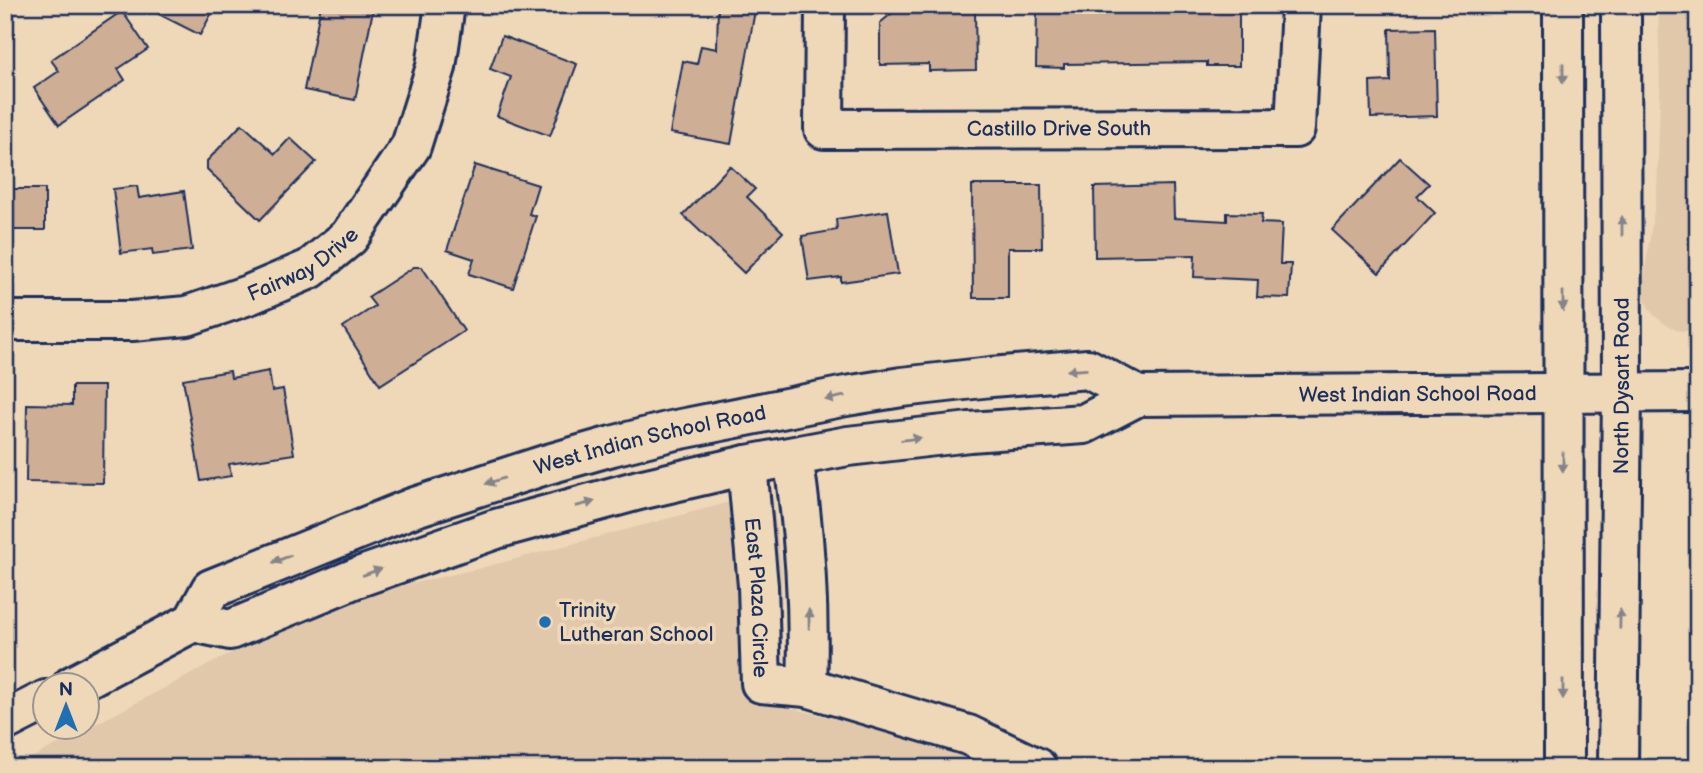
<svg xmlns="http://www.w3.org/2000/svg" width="1703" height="773" font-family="'Balsamiq Sans',sans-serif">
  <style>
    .built { fill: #e1c8ab }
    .building { fill: #ceae95; stroke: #1b2f5e; stroke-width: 2 }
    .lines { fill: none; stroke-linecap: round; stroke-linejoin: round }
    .minor-casing { stroke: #1b2f5e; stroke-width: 44 }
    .major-casing { stroke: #1b2f5e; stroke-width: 44 }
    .minor { stroke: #efd8b7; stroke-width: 38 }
    .major { stroke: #efd8b7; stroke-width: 38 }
    .oneway { fill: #85848a }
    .poi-dot { fill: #1f6fb2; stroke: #efd8b7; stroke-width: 2.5 }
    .labels { text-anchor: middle; stroke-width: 7; stroke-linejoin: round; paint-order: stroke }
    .street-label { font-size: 21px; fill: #1b2f5e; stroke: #efd8b7 }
    .poi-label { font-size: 21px; fill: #1b2f5e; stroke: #efd8b7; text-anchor: start }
  </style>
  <rect width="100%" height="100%" fill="#efd8b7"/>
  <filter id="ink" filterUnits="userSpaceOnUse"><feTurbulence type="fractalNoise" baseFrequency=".0143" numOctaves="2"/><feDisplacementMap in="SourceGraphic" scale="14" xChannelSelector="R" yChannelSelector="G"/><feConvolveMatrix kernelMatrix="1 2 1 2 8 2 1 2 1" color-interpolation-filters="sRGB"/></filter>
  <g filter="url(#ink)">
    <g class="built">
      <polygon points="1658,5 1698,5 1698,331 1680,331 1666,325 1653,314 1645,301 1643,283 1657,191 1660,95"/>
      <polygon points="772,491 782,570 781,706 924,739 989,768 12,768 231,653 383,590 481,568"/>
    </g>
    <g class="building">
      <polygon points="141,5 216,5 200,35"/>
      <polygon points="321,5 374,5 355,100 304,90"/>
      <polygon points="718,5 756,5 731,144 670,133 683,61 697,64 701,46 717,49"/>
      <polygon points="902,5 943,5 943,12 975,11 976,70 929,71 929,64 880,65 880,23"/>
      <polygon points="1037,5 1064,5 1064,9 1134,10 1134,5 1239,5 1239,66 1207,66 1207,62 1064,64 1064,68 1036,67"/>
      <polygon points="122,11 148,49 118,69 125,80 59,125 34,88 59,71 51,60"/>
      <polygon points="1435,28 1437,116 1371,118 1370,82 1390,81 1389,29"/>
      <polygon points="502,36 577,64 550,136 497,116 511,77 490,69"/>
      <polygon points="242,124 275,154 290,138 316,162 260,220 207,169 207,161"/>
      <polygon points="1400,158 1429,184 1417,196 1435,213 1379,273 1332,230"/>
      <polygon points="475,165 538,185 529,214 536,216 513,288 469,274 474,259 447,250"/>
      <polygon points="730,166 755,189 747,197 783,232 744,273 683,215"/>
      <polygon points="972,185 1041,185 1042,248 1008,248 1008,298 973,298"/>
      <polygon points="1173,185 1174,218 1227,221 1227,213 1262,214 1261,223 1282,224 1280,264 1291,264 1289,298 1257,297 1258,280 1194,277 1195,255 1095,257 1094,187"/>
      <polygon points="137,186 139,198 184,191 192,250 153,255 152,249 121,253 113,189"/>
      <rect x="5" y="189" width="40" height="41"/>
      <polygon points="888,211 898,274 841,282 841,277 809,281 802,236 837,230 836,219"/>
      <polygon points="414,267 422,267 464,331 380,385 343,327 375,306 368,297"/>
      <polygon points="230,371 231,378 269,371 272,391 283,389 294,454 229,464 231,476 201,481 183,379"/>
      <polygon points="72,386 104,386 103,483 26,482 27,404 72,405"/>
    </g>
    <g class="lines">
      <defs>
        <g id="minor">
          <path id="s1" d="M825,5L824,129L1295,128L1301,5"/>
          <path id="s2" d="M5,321H132L187,316L251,294L310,269L349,237L411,146L436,67L445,5"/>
          <path d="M793,457C805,534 810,609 807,687"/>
          <path id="s3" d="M747,465L758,586L761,683L807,687L968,735L1037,768"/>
        </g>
        <g id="major">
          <polyline points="1563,5 1564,768"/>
          <path id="s4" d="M193,622L230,630L356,578L496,529L639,490L747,465L848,446L970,432L1084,424L1138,396L1698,392"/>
          <path id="s5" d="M72,686L193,622L211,589L412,508L545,465L612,446L671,431L846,396L902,387L991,377L1088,369L1138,396"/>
          <polyline points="5,721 46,700"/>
          <path id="s6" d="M1618,768L1622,392L1621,5"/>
        </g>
      </defs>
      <use href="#minor" class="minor-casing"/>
      <use href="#major" class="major-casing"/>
      <use href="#minor" class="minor"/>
      <use href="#major" class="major"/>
    </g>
    <defs><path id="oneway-solid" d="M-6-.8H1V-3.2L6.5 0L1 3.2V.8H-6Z" transform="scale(1.75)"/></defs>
    <g class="oneway">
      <use href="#oneway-solid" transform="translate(1563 73) rotate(90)"/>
      <use href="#oneway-solid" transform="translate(1622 226) rotate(-90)"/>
      <use href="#oneway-solid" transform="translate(1563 301) rotate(90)"/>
      <use href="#oneway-solid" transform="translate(1077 370) rotate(177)"/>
      <use href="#oneway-solid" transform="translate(835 398) rotate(169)"/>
      <use href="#oneway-solid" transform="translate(911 439) rotate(-7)"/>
      <use href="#oneway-solid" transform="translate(1563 462) rotate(90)"/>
      <use href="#oneway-solid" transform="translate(495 481) rotate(162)"/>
      <use href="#oneway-solid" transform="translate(585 504) rotate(-15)"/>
      <use href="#oneway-solid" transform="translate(282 559) rotate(158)"/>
      <use href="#oneway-solid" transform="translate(372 572) rotate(-20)"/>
      <use href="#oneway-solid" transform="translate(809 619) rotate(-91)"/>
      <use href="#oneway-solid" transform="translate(1620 619) rotate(-89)"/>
      <use href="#oneway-solid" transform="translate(1563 689) rotate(90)"/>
    </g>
  </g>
  <circle class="poi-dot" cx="545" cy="622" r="7"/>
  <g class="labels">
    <g class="street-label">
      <text dy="7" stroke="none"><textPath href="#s1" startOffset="359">Castillo Drive South</textPath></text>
      <text dy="7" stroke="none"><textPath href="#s2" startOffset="310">Fairway Drive</textPath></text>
      <text dy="7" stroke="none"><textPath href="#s6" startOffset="382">North Dysart Road</textPath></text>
      <text dy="7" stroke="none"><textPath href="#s4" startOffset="1262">West Indian School Road</textPath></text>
      <text dy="7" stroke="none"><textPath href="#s5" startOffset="639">West Indian School Road</textPath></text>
      <text dy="7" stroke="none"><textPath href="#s3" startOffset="133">East Plaza Circle</textPath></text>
    </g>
    <g class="poi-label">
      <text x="559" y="617">Trinity<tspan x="559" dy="24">Lutheran School</tspan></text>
    </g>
  </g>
  <rect width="1703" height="773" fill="none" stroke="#efd8b7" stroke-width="28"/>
  <rect x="14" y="14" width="1675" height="745" fill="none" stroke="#1b2f5e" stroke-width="2.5" filter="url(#ink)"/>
  <g transform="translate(66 706)"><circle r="33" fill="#efd8b7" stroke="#9a9493" stroke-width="2"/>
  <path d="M0-5L12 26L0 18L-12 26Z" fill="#1f6fb2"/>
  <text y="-10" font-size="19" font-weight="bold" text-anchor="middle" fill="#1b2f5e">N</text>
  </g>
</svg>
